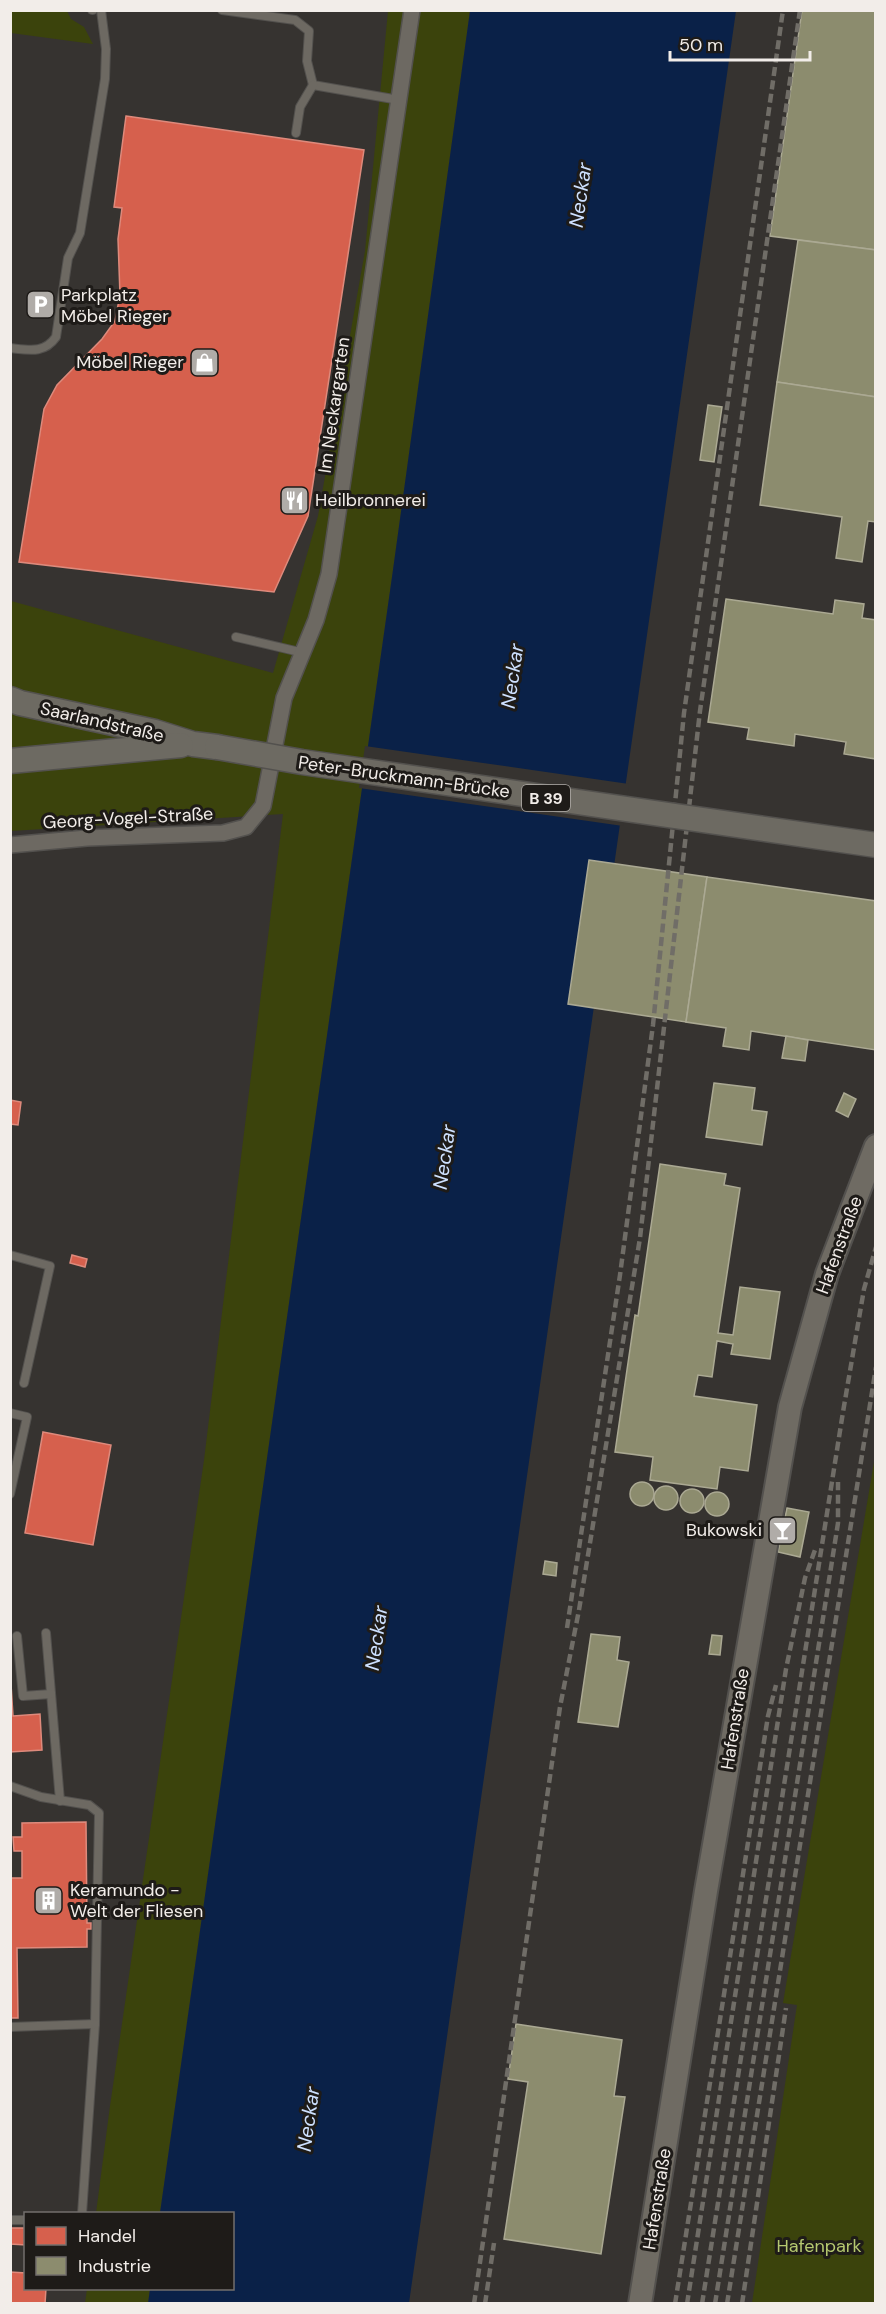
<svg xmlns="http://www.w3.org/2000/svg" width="886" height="2314" font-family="'DM Sans',sans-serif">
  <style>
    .green { fill: #3b430c }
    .water { fill: #0a2148 }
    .pier { fill: #363330 }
    .shops { fill: #d6604d; stroke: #de8a7c; stroke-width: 1.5 }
    .industry { fill: #8c8c6e; stroke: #aba993; stroke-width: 1.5 }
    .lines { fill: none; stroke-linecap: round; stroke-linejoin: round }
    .lane-casing { stroke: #53514e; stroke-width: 10 }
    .street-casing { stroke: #53514e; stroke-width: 18 }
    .secondary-casing { stroke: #53514e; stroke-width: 26 }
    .primary-casing { stroke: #53514e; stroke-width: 27 }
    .lane { stroke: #6d6962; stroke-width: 8 }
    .street { stroke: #6d6962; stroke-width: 15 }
    .secondary { stroke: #6f6b63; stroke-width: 22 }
    .primary { stroke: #6d6a62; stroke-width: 24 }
    .rail { stroke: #706d67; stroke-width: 4.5; stroke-dasharray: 9 4.5; stroke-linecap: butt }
    .primary-bridge-casing { stroke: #53514e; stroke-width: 27; stroke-linecap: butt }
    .primary-bridge { stroke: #6d6a62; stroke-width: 24 }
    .labels { text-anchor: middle; stroke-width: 6; stroke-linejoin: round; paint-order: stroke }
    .shield { fill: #1e1b18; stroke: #b2aeaa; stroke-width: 1.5 }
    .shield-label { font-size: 16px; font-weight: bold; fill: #f2ede9 }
    .poi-label { font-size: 18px; fill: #f2ede9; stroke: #1e1b18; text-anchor: start }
    .street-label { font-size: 18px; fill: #f2ede9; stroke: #1e1b18 }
    .park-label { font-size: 18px; fill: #b6c970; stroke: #1e1b18 }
    .water-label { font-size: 20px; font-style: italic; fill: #cee1ff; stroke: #1e1b18 }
  </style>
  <rect width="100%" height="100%" fill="#363330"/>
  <g class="green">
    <polygon points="11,10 67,11 71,19 84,27 93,44 11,33"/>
    <polygon points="388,11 470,11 393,570 160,2213 96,2213 110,2106 204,1460 283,814 11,831 11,601 273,673 318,516 365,251"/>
    <polygon points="875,1456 875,2303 752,2303 797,2005 783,2003"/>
    <polygon points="87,2289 87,2288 150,2289 148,2303 85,2303"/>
  </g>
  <polygon class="water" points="470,11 736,11 409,2303 148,2304 150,2289 232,2288 232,2214 160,2213 393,570"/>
  <polygon class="pier" points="365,746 629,784 623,826 359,788"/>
  <g class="shops">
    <polygon points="126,116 364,150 308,516 274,592 19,562 44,409 57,385 102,339 115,321 120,295 118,239 122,208 114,207"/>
    <polygon points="10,1100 21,1102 18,1125 10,1124"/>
    <polygon points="72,1255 87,1259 85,1267 70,1263"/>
    <polygon points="43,1432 111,1445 93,1545 25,1533"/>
    <polygon points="10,1668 13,1716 40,1714 42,1750 10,1752"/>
    <polygon points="86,1822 87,1923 91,1923 91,1929 87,1929 87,1947 17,1948 18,2018 10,2018 10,1878 22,1878 22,1851 14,1851 13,1837 22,1837 22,1823"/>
    <polygon points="10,2228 26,2228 26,2245 10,2244"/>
    <polygon points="10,2272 26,2273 26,2288 46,2288 45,2304 10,2304"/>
  </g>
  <g class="industry">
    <polygon points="802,10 876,10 876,250 770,236"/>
    <polygon points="798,240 876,250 876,397 777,382"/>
    <polygon points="777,382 876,397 876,522 868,521 862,562 836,558 842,517 760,505"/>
    <polygon points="708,405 722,407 714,462 700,460"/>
    <polygon points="726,599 833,614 835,600 864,604 862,618 876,620 876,759 844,754 846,742 795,734 794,746 747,739 749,728 708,722"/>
    <polygon points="589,860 707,877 686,1022 568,1004"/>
    <polygon points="707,877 876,901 876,1050 751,1031 749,1050 723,1046 726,1028 686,1022"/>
    <polygon points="786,1036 808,1040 805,1061 782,1058"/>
    <polygon points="714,1083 755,1088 752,1110 767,1112 762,1145 706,1137"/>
    <polygon points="844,1093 856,1099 848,1117 836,1111"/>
    <polygon points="660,1164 726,1174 724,1185 740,1188 718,1333 733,1335 740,1287 780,1292 770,1359 731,1354 733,1344 717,1341 712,1377 698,1375 694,1396 757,1405 748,1471 720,1467 717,1489 650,1480 653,1457 615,1452 635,1315 638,1316"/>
    <circle cx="642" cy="1494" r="12"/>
    <circle cx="666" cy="1498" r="12"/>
    <circle cx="692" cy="1501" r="12"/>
    <circle cx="717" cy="1504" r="12"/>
    <polygon points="787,1508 809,1512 800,1557 778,1552"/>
    <polygon points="545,1561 557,1563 556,1576 543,1574"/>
    <polygon points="591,1634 620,1637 617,1660 629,1662 618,1727 578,1722"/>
    <polygon points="712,1635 722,1636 720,1655 709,1654"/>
    <polygon points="516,2024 622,2040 614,2096 625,2097 601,2254 504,2239 528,2082 508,2079"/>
  </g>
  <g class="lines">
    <defs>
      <g id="lane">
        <polyline points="92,10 93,10"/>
        <polyline points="222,10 295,20 309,31 307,61 313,85 399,100"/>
        <polyline points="296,133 300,107 313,85"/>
        <path d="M10,348C29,350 44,354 56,337L68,258L80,233L105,79L106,49L101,10"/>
        <polyline points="236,637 304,653"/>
        <polyline points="10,1255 50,1266 24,1383"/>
        <polyline points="10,1413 27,1417 10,1494"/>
        <polyline points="46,1633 60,1801"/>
        <polyline points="17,1636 23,1696 51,1694"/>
        <polyline points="10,1786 41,1797 89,1805 99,1813 95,2024 82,2214"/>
        <polyline points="10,2027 95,2024"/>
        <polyline points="10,2220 26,2220"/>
      </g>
      <polyline id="street" points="10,845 87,838 223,833 246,827 263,806 284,698 316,620 329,574 412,10"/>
      <polyline id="secondary" points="640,2304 706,1891 790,1407 827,1274 876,1146"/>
      <g id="primary">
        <polyline points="10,699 20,703 155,732 193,744 217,747"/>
        <polyline points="10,761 181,745"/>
      </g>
    </defs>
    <use href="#lane" class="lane-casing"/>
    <use href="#street" class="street-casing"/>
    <use href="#secondary" class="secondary-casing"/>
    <use href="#primary" class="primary-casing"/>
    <use href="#lane" class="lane"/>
    <use href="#street" class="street"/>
    <use href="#secondary" class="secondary"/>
    <use href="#primary" class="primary"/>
    <g class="rail">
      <polyline points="567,1628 620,1275 653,1025 684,713 783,10"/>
      <polyline points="474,2304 560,1707 579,1610 640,1238 700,711 800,10"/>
      <polyline points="485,2304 494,2243"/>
      <polyline points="675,2304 768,1716 776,1685"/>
      <polyline points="687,2304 786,1669 805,1578 815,1550"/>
      <polyline points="702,2304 843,1412 864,1289 876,1247"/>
      <polyline points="715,2304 838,1523 838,1482"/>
      <polyline points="727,2304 876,1367"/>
      <polyline points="742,2304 786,2008"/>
    </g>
    <defs>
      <polyline id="primary-bridge" points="217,747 302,762 876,845"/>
    </defs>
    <use href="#primary-bridge" class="primary-bridge-casing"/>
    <use href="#primary-bridge" class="primary-bridge"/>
  </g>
  <defs>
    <symbol id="parking-square" viewBox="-11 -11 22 22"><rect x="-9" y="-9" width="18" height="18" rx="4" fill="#b0aca8" stroke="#1e1b18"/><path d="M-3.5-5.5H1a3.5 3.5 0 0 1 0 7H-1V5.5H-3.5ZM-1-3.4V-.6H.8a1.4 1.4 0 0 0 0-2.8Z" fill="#fff"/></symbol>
    <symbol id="shop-square" viewBox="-11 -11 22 22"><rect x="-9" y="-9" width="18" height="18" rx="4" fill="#b0aca8" stroke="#1e1b18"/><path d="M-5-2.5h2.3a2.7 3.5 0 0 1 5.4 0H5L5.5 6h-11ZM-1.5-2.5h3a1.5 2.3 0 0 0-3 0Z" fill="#fff"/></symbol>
    <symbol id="restaurant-square" viewBox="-11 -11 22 22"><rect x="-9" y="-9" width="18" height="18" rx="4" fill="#b0aca8" stroke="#1e1b18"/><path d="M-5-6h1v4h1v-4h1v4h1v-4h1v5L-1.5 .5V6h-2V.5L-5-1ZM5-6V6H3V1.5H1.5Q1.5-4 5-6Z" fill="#fff"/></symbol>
    <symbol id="bar-square" viewBox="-11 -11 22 22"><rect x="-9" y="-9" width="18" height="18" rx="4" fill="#b0aca8" stroke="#1e1b18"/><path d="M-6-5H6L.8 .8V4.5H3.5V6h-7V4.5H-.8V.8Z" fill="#fff"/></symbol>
    <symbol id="building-square" viewBox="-11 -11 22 22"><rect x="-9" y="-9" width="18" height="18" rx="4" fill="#b0aca8" stroke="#1e1b18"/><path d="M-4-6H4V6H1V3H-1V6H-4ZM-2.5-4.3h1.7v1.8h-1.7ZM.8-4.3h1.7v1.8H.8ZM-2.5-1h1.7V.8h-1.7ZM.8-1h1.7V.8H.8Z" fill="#fff"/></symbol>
  </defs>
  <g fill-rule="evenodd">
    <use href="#parking-square" x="24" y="288" width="33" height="33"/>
    <use href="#shop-square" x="188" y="346" width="33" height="33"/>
    <use href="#restaurant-square" x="278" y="484" width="33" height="33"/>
    <use href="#bar-square" x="766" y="1514" width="33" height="33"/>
    <use href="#building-square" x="32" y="1884" width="33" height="33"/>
  </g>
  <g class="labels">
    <rect class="shield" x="522" y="785" width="48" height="26" rx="4.5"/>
    <g class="shield-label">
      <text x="546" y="804">B 39</text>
    </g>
    <g class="poi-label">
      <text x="61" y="301">Parkplatz<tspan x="61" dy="21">Möbel Rieger</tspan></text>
      <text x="184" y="368" text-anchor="end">Möbel Rieger</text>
      <text x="315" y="506">Heilbronnerei</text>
      <text x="762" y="1536" text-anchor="end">Bukowski</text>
      <text x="70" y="1896">Keramundo -<tspan x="70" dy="21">Welt der Fliesen</tspan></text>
    </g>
    <g class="street-label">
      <text transform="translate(334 405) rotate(-82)" y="6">Im Neckargarten</text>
      <text transform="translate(102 722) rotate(13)" y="6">Saarlandstraße</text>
      <text transform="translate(404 777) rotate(8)" y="6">Peter-Bruckmann-Brücke</text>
      <text transform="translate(128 818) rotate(-3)" y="6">Georg-Vogel-Straße</text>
      <text transform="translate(839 1245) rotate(-70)" y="6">Hafenstraße</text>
      <text transform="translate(735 1719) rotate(-81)" y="6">Hafenstraße</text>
      <text transform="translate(657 2199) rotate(-81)" y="6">Hafenstraße</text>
    </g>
    <g class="park-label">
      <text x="819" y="2252">Hafenpark</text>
    </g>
    <g class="water-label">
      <text transform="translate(580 195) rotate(-82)" y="7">Neckar</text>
      <text transform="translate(512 676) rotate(-82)" y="7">Neckar</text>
      <text transform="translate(444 1157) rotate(-82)" y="7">Neckar</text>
      <text transform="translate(376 1638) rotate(-82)" y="7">Neckar</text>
      <text transform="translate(308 2119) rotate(-82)" y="7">Neckar</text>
    </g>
  </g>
  <rect width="886" height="2314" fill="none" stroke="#f2ede9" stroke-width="24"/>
  <rect x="24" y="2212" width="210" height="78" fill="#1e1b18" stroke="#736f6c" stroke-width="1.5"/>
  <rect x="36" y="2227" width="30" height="18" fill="#d6604d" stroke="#736f6c" stroke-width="1.5"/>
  <text x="78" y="2242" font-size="18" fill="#f2ede9">Handel</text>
  <rect x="36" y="2257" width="30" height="18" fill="#8c8c6e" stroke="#736f6c" stroke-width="1.5"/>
  <text x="78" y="2272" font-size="18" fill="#f2ede9">Industrie</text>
  <path d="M670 51v9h140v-9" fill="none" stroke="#f2ede9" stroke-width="3"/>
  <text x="679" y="51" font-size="18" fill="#f2ede9" stroke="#1e1b18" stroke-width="4.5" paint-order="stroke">50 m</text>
</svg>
